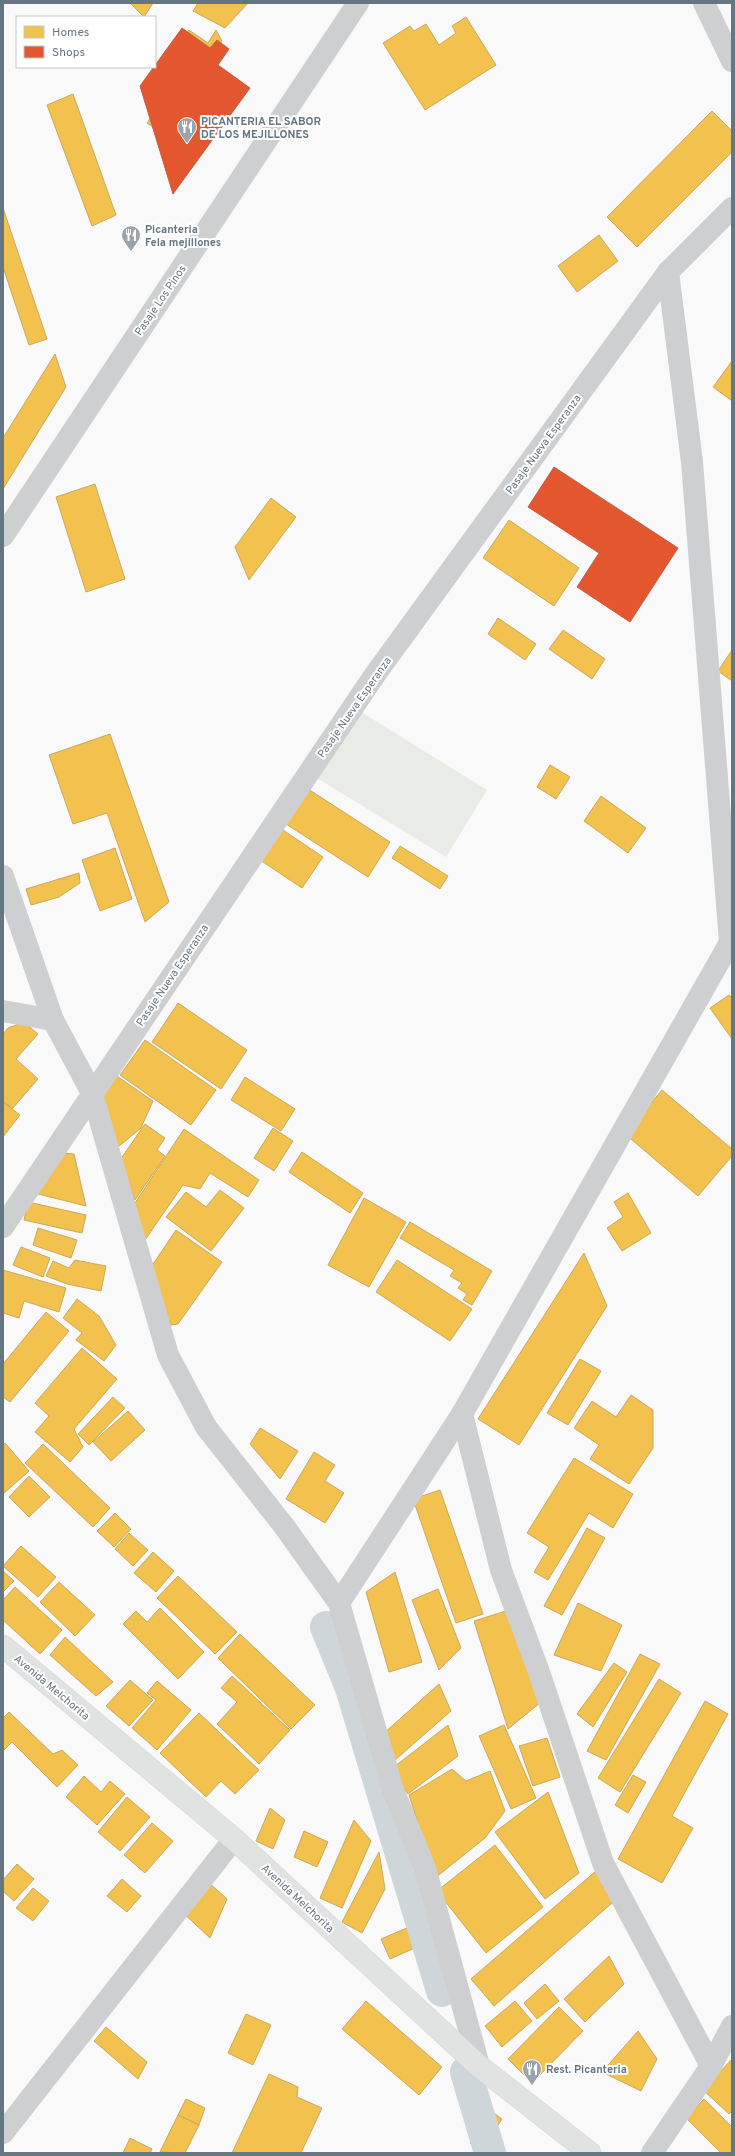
<svg xmlns="http://www.w3.org/2000/svg" width="735" height="2156" font-family="Overpass,sans-serif">
  <style>
    .green { fill: #e8ebe6 }
    .homes { fill: #f2c14e; stroke: #c8aa5e }
    .shops { fill: #e4572e; stroke: #be6048 }
    .lines { fill: none; stroke-linecap: round; stroke-linejoin: round }
    .canal { stroke: #ced6d9; stroke-width: 32 }
    .secondary-casing { stroke: #d5d6d7; stroke-width: 23 }
    .minor { stroke: #cecfd0; stroke-width: 22 }
    .secondary { stroke: #e1e2e2; stroke-width: 22 }
    .labels { text-anchor: middle; stroke-width: 4; stroke-linejoin: round; paint-order: stroke }
    .poi-label { font-size: 11px; font-weight: bold; fill: #657683; stroke: #fff; text-anchor: start }
    .street-label { font-size: 11px; fill: #657683; stroke: #fff }
  </style>
  <rect width="100%" height="100%" fill="#f9f9f9"/>
  <polygon class="green" points="353,707 487,790 446,857 312,775"/>
  <g class="homes">
    <polygon points="130,3 153,3 144,17"/>
    <polygon points="198,3 248,3 225,28 193,11"/>
    <polygon points="466,17 496,65 425,110 383,43 410,26 414,31 426,24 439,45 456,33 452,26"/>
    <polygon points="189,30 208,43 216,30 222,41 164,134 147,123 156,111 144,101"/>
    <polygon points="73,94 116,215 92,226 47,105"/>
    <polygon points="712,111 732,131 732,152 637,247 607,217"/>
    <polygon points="3,208 47,339 29,345 3,267"/>
    <polygon points="599,235 618,261 577,292 558,266"/>
    <polygon points="55,354 66,387 3,489 3,438"/>
    <polygon points="732,361 732,401 713,387"/>
    <polygon points="95,484 125,579 86,592 56,497"/>
    <polygon points="271,498 296,517 249,580 235,547"/>
    <polygon points="509,520 579,568 554,606 483,558"/>
    <polygon points="498,618 536,644 525,660 488,634"/>
    <polygon points="563,630 605,659 592,679 549,649"/>
    <polygon points="732,650 732,681 718,671"/>
    <polygon points="110,734 169,902 145,922 107,813 73,824 49,755"/>
    <polygon points="550,765 570,777 556,799 537,787"/>
    <polygon points="305,787 390,842 368,877 283,822"/>
    <polygon points="601,796 646,828 628,853 584,821"/>
    <polygon points="277,826 323,857 302,888 257,858"/>
    <polygon points="400,846 448,876 440,889 392,858"/>
    <polygon points="115,848 132,899 100,911 82,860"/>
    <polygon points="79,873 80,883 59,897 31,905 26,889"/>
    <polygon points="729,995 732,998 732,1039 710,1008"/>
    <polygon points="178,1003 247,1050 221,1089 152,1042"/>
    <polygon points="24,1022 38,1034 16,1059 38,1079 12,1109 3,1101 3,1034 8,1028"/>
    <polygon points="145,1040 216,1090 191,1125 120,1075"/>
    <polygon points="111,1072 153,1101 141,1128 118,1147 99,1085"/>
    <polygon points="245,1077 295,1109 281,1131 231,1100"/>
    <polygon points="662,1090 732,1149 732,1156 698,1196 625,1134"/>
    <polygon points="3,1102 20,1115 3,1137"/>
    <polygon points="145,1124 165,1138 157,1150 165,1156 135,1200 120,1160"/>
    <polygon points="273,1128 293,1141 274,1171 254,1158"/>
    <polygon points="184,1129 259,1180 248,1197 210,1173 200,1189 183,1185 138,1250 129,1212"/>
    <polygon points="53,1152 74,1154 86,1206 30,1192"/>
    <polygon points="302,1152 363,1193 350,1213 289,1172"/>
    <polygon points="220,1190 244,1208 211,1251 166,1217 186,1192 206,1207"/>
    <polygon points="628,1193 651,1233 622,1251 607,1228 623,1217 614,1202"/>
    <polygon points="364,1198 406,1222 369,1287 328,1265"/>
    <polygon points="28,1202 86,1215 82,1233 24,1220"/>
    <polygon points="410,1222 492,1271 472,1305 463,1300 467,1294 458,1288 462,1283 450,1276 454,1270 400,1238"/>
    <polygon points="38,1228 77,1240 71,1258 33,1245"/>
    <polygon points="176,1230 222,1262 178,1324 171,1325 149,1270"/>
    <polygon points="21,1247 50,1258 43,1277 13,1265"/>
    <polygon points="584,1253 607,1306 519,1445 478,1419"/>
    <polygon points="75,1260 106,1266 101,1291 67,1284 46,1276 53,1261 69,1268"/>
    <polygon points="397,1260 472,1309 450,1341 376,1292"/>
    <polygon points="3,1270 66,1288 59,1312 24,1301 19,1318 3,1313"/>
    <polygon points="77,1299 99,1316 116,1345 104,1361 76,1340 82,1333 63,1318"/>
    <polygon points="46,1312 69,1331 10,1402 3,1397 3,1364"/>
    <polygon points="82,1348 117,1379 74,1429 83,1447 70,1462 35,1432 49,1416 35,1403"/>
    <polygon points="580,1359 601,1371 568,1425 547,1413"/>
    <polygon points="631,1395 653,1410 653,1448 629,1484 590,1459 599,1445 574,1428 592,1401 616,1417"/>
    <polygon points="113,1397 125,1408 89,1445 78,1434"/>
    <polygon points="128,1411 145,1430 111,1461 93,1442"/>
    <polygon points="260,1428 298,1451 280,1479 250,1444"/>
    <polygon points="5,1443 29,1471 3,1494 3,1445"/>
    <polygon points="43,1444 110,1508 93,1527 25,1463"/>
    <polygon points="314,1452 335,1465 325,1481 344,1493 325,1523 286,1499"/>
    <polygon points="574,1458 633,1494 613,1528 589,1513 548,1580 534,1572 549,1547 527,1533"/>
    <polygon points="29,1476 50,1497 29,1517 9,1497"/>
    <polygon points="440,1490 483,1614 456,1623 413,1499"/>
    <polygon points="115,1513 131,1529 114,1547 97,1531"/>
    <polygon points="587,1528 605,1538 562,1615 544,1606"/>
    <polygon points="129,1533 148,1550 133,1566 115,1549"/>
    <polygon points="21,1546 56,1577 38,1597 3,1566"/>
    <polygon points="153,1552 174,1571 156,1592 134,1573"/>
    <polygon points="3,1571 14,1581 3,1592"/>
    <polygon points="395,1572 422,1662 389,1672 366,1592"/>
    <polygon points="178,1576 237,1632 215,1654 157,1598"/>
    <polygon points="59,1582 95,1615 75,1636 40,1602"/>
    <polygon points="15,1587 62,1630 40,1654 3,1620 3,1600"/>
    <polygon points="438,1589 461,1648 439,1670 412,1600"/>
    <polygon points="578,1603 622,1625 601,1671 554,1655"/>
    <polygon points="160,1608 204,1652 178,1679 123,1624 136,1611 147,1622"/>
    <polygon points="512,1609 541,1702 508,1729 474,1621"/>
    <polygon points="240,1634 315,1705 291,1729 218,1658"/>
    <polygon points="65,1637 113,1682 96,1696 50,1655"/>
    <polygon points="640,1654 660,1664 606,1760 587,1751"/>
    <polygon points="614,1663 627,1672 593,1727 577,1714"/>
    <polygon points="232,1676 290,1730 259,1764 217,1724 237,1702 221,1688"/>
    <polygon points="659,1679 681,1693 620,1792 598,1778"/>
    <polygon points="130,1680 153,1700 129,1726 106,1706"/>
    <polygon points="157,1681 191,1710 157,1750 132,1728 156,1700 147,1693"/>
    <polygon points="439,1684 451,1711 395,1760 383,1734"/>
    <polygon points="705,1701 728,1714 672,1816 693,1828 662,1883 618,1859"/>
    <polygon points="9,1712 53,1754 62,1750 78,1765 57,1787 12,1742 3,1751 3,1718"/>
    <polygon points="199,1713 259,1770 235,1794 221,1781 206,1797 160,1753"/>
    <polygon points="448,1725 458,1756 408,1794 390,1770"/>
    <polygon points="504,1725 536,1798 511,1809 479,1736"/>
    <polygon points="547,1738 560,1777 533,1786 519,1746"/>
    <polygon points="452,1769 466,1781 490,1771 505,1811 485,1838 435,1878 409,1795"/>
    <polygon points="633,1775 646,1782 628,1813 615,1805"/>
    <polygon points="84,1776 101,1792 110,1781 125,1794 97,1825 66,1797"/>
    <polygon points="548,1792 579,1873 545,1899 495,1832"/>
    <polygon points="127,1797 150,1817 120,1851 98,1832"/>
    <polygon points="270,1808 285,1820 273,1849 256,1841"/>
    <polygon points="354,1820 371,1841 342,1908 320,1898"/>
    <polygon points="152,1823 173,1841 145,1873 124,1855"/>
    <polygon points="304,1831 328,1842 317,1867 294,1857"/>
    <polygon points="495,1845 543,1907 486,1953 437,1891"/>
    <polygon points="379,1852 385,1889 362,1933 342,1922"/>
    <polygon points="17,1864 34,1879 14,1901 3,1891 3,1880"/>
    <polygon points="597,1870 620,1896 494,2006 471,1979"/>
    <polygon points="122,1879 141,1896 127,1912 107,1896"/>
    <polygon points="207,1881 227,1899 210,1938 180,1910"/>
    <polygon points="33,1888 49,1901 33,1921 16,1908"/>
    <polygon points="409,1927 417,1947 390,1959 381,1939"/>
    <polygon points="609,1956 624,1984 585,2022 564,1999"/>
    <polygon points="545,1984 559,2001 537,2019 524,2003"/>
    <polygon points="366,2001 442,2067 419,2095 342,2029"/>
    <polygon points="515,2001 532,2021 502,2047 485,2026"/>
    <polygon points="559,2007 583,2031 532,2083 508,2059"/>
    <polygon points="246,2014 271,2025 253,2065 228,2053"/>
    <polygon points="106,2027 147,2062 138,2079 94,2041"/>
    <polygon points="638,2031 657,2059 641,2091 602,2072"/>
    <polygon points="732,2059 732,2111 729,2114 703,2090"/>
    <polygon points="269,2074 298,2087 297,2097 322,2108 301,2153 232,2153"/>
    <polygon points="186,2099 205,2108 199,2125 178,2115"/>
    <polygon points="704,2099 732,2127 732,2153 721,2153 686,2118"/>
    <polygon points="491,2111 502,2119 481,2151 470,2143"/>
    <polygon points="178,2115 199,2125 185,2153 160,2152"/>
    <polygon points="130,2138 152,2149 150,2153 123,2153"/>
  </g>
  <g class="shops">
    <polygon points="182,28 210,48 217,40 229,49 218,65 250,88 173,194 140,86"/>
    <polygon points="554,467 678,548 630,622 577,587 599,553 528,507"/>
  </g>
  <g class="lines">
    <g class="canal">
      <polyline points="326,1627 351,1688 442,1991"/>
      <polyline points="466,2072 490,2153"/>
    </g>
    <defs>
      <polyline id="secondary" points="3,1646 234,1839 479,2066 590,2153"/>
    </defs>
    <use href="#secondary" class="secondary-casing"/>
    <g class="minor">
      <polyline points="704,3 732,61"/>
      <polyline points="668,272 692,462 730,942"/>
      <polyline points="3,536 358,3"/>
      <polyline points="3,876 53,1020 92,1093 168,1355 206,1427 284,1526 339,1603 393,1790 425,1868 479,2066"/>
      <polyline points="3,1011 53,1020"/>
      <polyline points="3,1227 374,676 668,272 732,208"/>
      <polyline points="462,1414 501,1570 539,1672 603,1863 711,2066"/>
      <polyline points="339,1603 462,1414 732,939"/>
      <polyline points="3,2133 234,1839"/>
      <polyline points="652,2153 711,2066 732,2026"/>
    </g>
    <use href="#secondary" class="secondary"/>
  </g>
  <defs>
    <symbol id="restaurant-pin" viewBox="-11 -11 22 30"><path d="M0 17L-7.5 6A9.5 9.5 0 1 1 7.5 6Z" fill="#99a4ac" stroke="#fff"/><path d="M-5-6h1v4h1v-4h1v4h1v-4h1v5L-1.5 .5V6h-2V.5L-5-1ZM5-6V6H3V1.5H1.5Q1.5-4 5-6Z" fill="#fff"/></symbol>
  </defs>
  <g fill-rule="evenodd">
    <use href="#restaurant-pin" x="176" y="116" width="22" height="30"/>
    <use href="#restaurant-pin" x="120" y="224" width="22" height="30"/>
    <use href="#restaurant-pin" x="521" y="2058" width="22" height="30"/>
  </g>
  <g class="labels">
    <g class="poi-label">
      <text x="201" y="125">PICANTERIA EL SABOR<tspan x="201" dy="13">DE LOS MEJILLONES</tspan></text>
      <text x="145" y="233">Picanteria<tspan x="145" dy="13">Fela mejillones</tspan></text>
      <text x="546" y="2073">Rest. Picanteria</text>
    </g>
    <g class="street-label">
      <text transform="translate(160 300) rotate(-56)" y="4">Pasaje Los Pinos</text>
      <text transform="translate(543 444) rotate(-54)" y="4">Pasaje Nueva Esperanza</text>
      <text transform="translate(354 707) rotate(-55)" y="4">Pasaje Nueva Esperanza</text>
      <text transform="translate(172 975) rotate(-56)" y="4">Pasaje Nueva Esperanza</text>
      <text transform="translate(52 1687) rotate(40)" y="4">Avenida Melchorita</text>
      <text transform="translate(298 1898) rotate(43)" y="4">Avenida Melchorita</text>
    </g>
  </g>
  <rect width="735" height="2156" fill="none" stroke="#657683" stroke-width="8"/>
  <rect x="16" y="16" width="140" height="52" fill="#ffffff" stroke="#c1c8cd"/>
  <rect x="24" y="26" width="20" height="12" fill="#f2c14e" stroke="#c1c8cd"/>
  <text x="52" y="36" font-size="12" fill="#657683">Homes</text>
  <rect x="24" y="46" width="20" height="12" fill="#e4572e" stroke="#c1c8cd"/>
  <text x="52" y="56" font-size="12" fill="#657683">Shops</text>
</svg>
